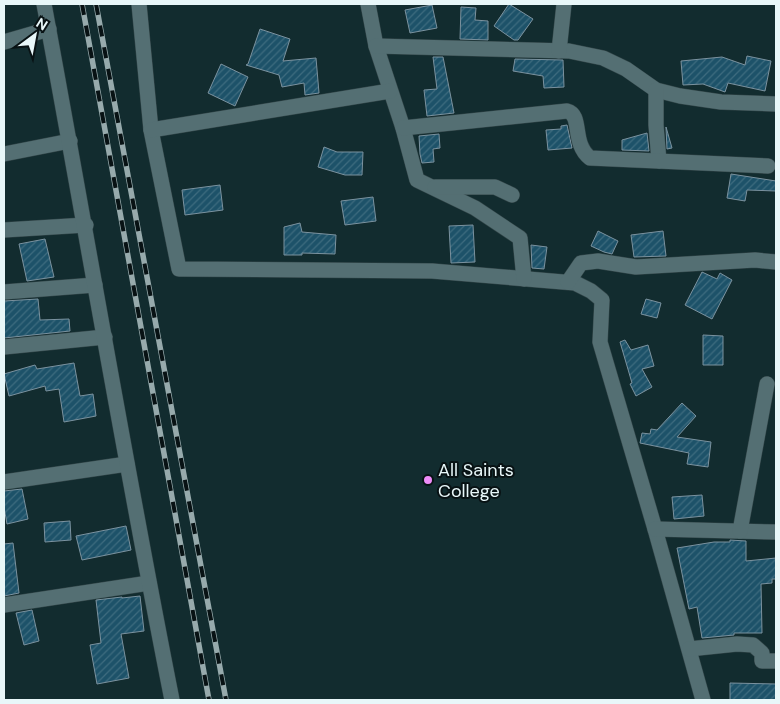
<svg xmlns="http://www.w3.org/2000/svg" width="780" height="704" font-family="'DM Sans',sans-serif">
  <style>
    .building { fill: url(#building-hatch); stroke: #7b929f }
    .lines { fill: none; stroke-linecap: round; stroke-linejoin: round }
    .street-casing { stroke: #334649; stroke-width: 16 }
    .secondary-casing { stroke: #334649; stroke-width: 16 }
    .street { stroke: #546f73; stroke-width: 15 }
    .secondary { stroke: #546f73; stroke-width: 15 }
    .rail-casing { stroke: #97aaac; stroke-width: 5.5 }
    .rail { stroke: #081214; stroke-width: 4; stroke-dasharray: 11; stroke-linecap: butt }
    .poi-dot { fill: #ee8cf8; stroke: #081214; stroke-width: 2 }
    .labels { text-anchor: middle; stroke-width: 4; stroke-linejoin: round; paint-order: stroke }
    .poi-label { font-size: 18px; fill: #e8f7f9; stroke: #081214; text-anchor: start }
  </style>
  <defs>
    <pattern id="building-hatch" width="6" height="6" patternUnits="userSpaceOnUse" patternTransform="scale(1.25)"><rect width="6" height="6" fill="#1d5269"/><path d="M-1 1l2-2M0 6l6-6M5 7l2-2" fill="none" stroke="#3e6c7f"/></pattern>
  </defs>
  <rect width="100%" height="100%" fill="#122c2f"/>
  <g class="building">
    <polygon points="509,4 533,19 518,40 514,40 494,26"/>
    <polygon points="432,5 437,28 410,33 405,10"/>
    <polygon points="461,7 476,8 475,20 488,21 488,40 460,39"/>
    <polygon points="260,29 290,39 283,61 316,58 319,93 305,95 304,83 282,87 279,75 246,65 248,64"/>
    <polygon points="747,56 771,61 765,91 728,83 725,92 703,84 683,85 681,61 722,57 745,65"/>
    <polygon points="433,57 443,57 454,113 427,116 424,90 437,89"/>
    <polygon points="515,59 563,60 564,87 544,88 543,76 513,71"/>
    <polygon points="221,64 248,77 235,106 208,93"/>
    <polygon points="567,125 572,148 548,150 546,130 561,129 561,126"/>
    <polygon points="666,127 672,148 667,149 666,128"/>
    <polygon points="647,133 649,151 622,150 622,140"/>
    <polygon points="439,134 440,148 433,149 434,162 422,163 420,154 419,136"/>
    <polygon points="324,147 337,152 363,152 362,175 345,175 318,167"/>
    <polygon points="731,174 776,181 776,191 747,190 745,201 727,198"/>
    <polygon points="220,185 223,210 185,215 182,190"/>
    <polygon points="373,197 376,221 345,225 341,201"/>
    <polygon points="300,223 302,232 336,235 335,254 302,253 302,255 284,255 284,227"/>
    <polygon points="473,225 475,262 451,263 449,226"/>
    <polygon points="598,231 618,241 612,254 604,252 591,246"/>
    <polygon points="663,231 666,256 634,257 631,235"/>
    <polygon points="45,239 54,277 27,281 19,244"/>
    <polygon points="531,245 547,247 544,269 532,268"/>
    <polygon points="702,272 717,279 720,273 732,280 712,319 685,305"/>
    <polygon points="38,299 40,320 69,319 70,331 4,338 4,301"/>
    <polygon points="646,299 661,303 657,318 641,314"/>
    <polygon points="703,335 723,336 723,365 703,365"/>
    <polygon points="625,340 631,350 648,345 654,366 642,369 652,387 636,396 630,384 632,383 620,342"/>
    <polygon points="74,363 80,396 93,394 96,416 64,422 59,389 46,391 45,386 9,396 4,374 35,365 37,369"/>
    <polygon points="682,403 696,416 677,437 711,442 708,467 687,464 689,453 640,443 642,433 650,434 651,429 657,430"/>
    <polygon points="22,489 28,519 7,524 4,507 4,491"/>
    <polygon points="702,495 704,516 674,519 672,497"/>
    <polygon points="70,521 71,540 45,542 44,523"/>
    <polygon points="126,526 131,550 82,560 76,536"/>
    <polygon points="730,540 746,541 746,561 776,558 776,579 772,579 772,583 761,584 762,633 734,633 734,635 702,638 697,607 689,609 677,548 714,542 730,542"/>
    <polygon points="13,543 19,593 4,596 4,544"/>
    <polygon points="140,596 144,631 121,634 129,678 97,684 90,645 101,643 96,600 122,597 122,598"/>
    <polygon points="32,610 39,641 24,645 16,613"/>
    <polygon points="730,683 776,684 776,700 730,700"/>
  </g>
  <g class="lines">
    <defs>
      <g id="street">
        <polyline points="139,4 151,130 179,269 432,271 575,283 591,291 602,300 600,342 655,529 703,700"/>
        <polyline points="368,4 376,46 403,128 417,180 475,208 520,238 524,279"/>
        <polyline points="4,42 49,29"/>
        <polyline points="376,46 569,51 603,58 626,69 656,90 680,96 721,102 776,104"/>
        <polyline points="559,51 564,4"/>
        <polyline points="656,90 656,125 659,161"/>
        <path d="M403,128L567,111C583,115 571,143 590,158L768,166"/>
        <polyline points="151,130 390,91"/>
        <polyline points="4,154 70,141"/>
        <polyline points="435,187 495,187 512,195"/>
        <polyline points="4,230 86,225"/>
        <polyline points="568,282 581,263 598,261 636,267 755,260 776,262"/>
        <polyline points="4,292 95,285"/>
        <polyline points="4,347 105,337"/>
        <polyline points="4,482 127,464"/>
        <polyline points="655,529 776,532"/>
        <polyline points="740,531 767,384"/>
        <polyline points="4,605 149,583"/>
        <polyline points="689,649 737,644 753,645 762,653 762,661 776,661"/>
      </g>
      <path id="secondary" d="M44,4C87,236 126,469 172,700"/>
    </defs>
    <use href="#street" class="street-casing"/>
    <use href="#secondary" class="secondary-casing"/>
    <use href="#street" class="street"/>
    <use href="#secondary" class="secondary"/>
    <defs>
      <g id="rail">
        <polyline points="82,4 209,700"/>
        <polyline points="96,4 226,700"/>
      </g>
    </defs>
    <use href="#rail" class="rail-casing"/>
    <use href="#rail" class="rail"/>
  </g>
  <circle class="poi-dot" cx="428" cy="480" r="5"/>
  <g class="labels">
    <g class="poi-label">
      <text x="438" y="476">All Saints<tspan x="438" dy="21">College</tspan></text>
    </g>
  </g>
  <rect width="780" height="704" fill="none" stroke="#e8f7f9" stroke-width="10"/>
  <g transform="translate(35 35) rotate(32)" stroke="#081214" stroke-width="4" paint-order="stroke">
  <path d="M0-4L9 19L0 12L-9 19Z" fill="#e8f7f9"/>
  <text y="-8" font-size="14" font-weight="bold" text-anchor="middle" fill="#e8f7f9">N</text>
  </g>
</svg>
